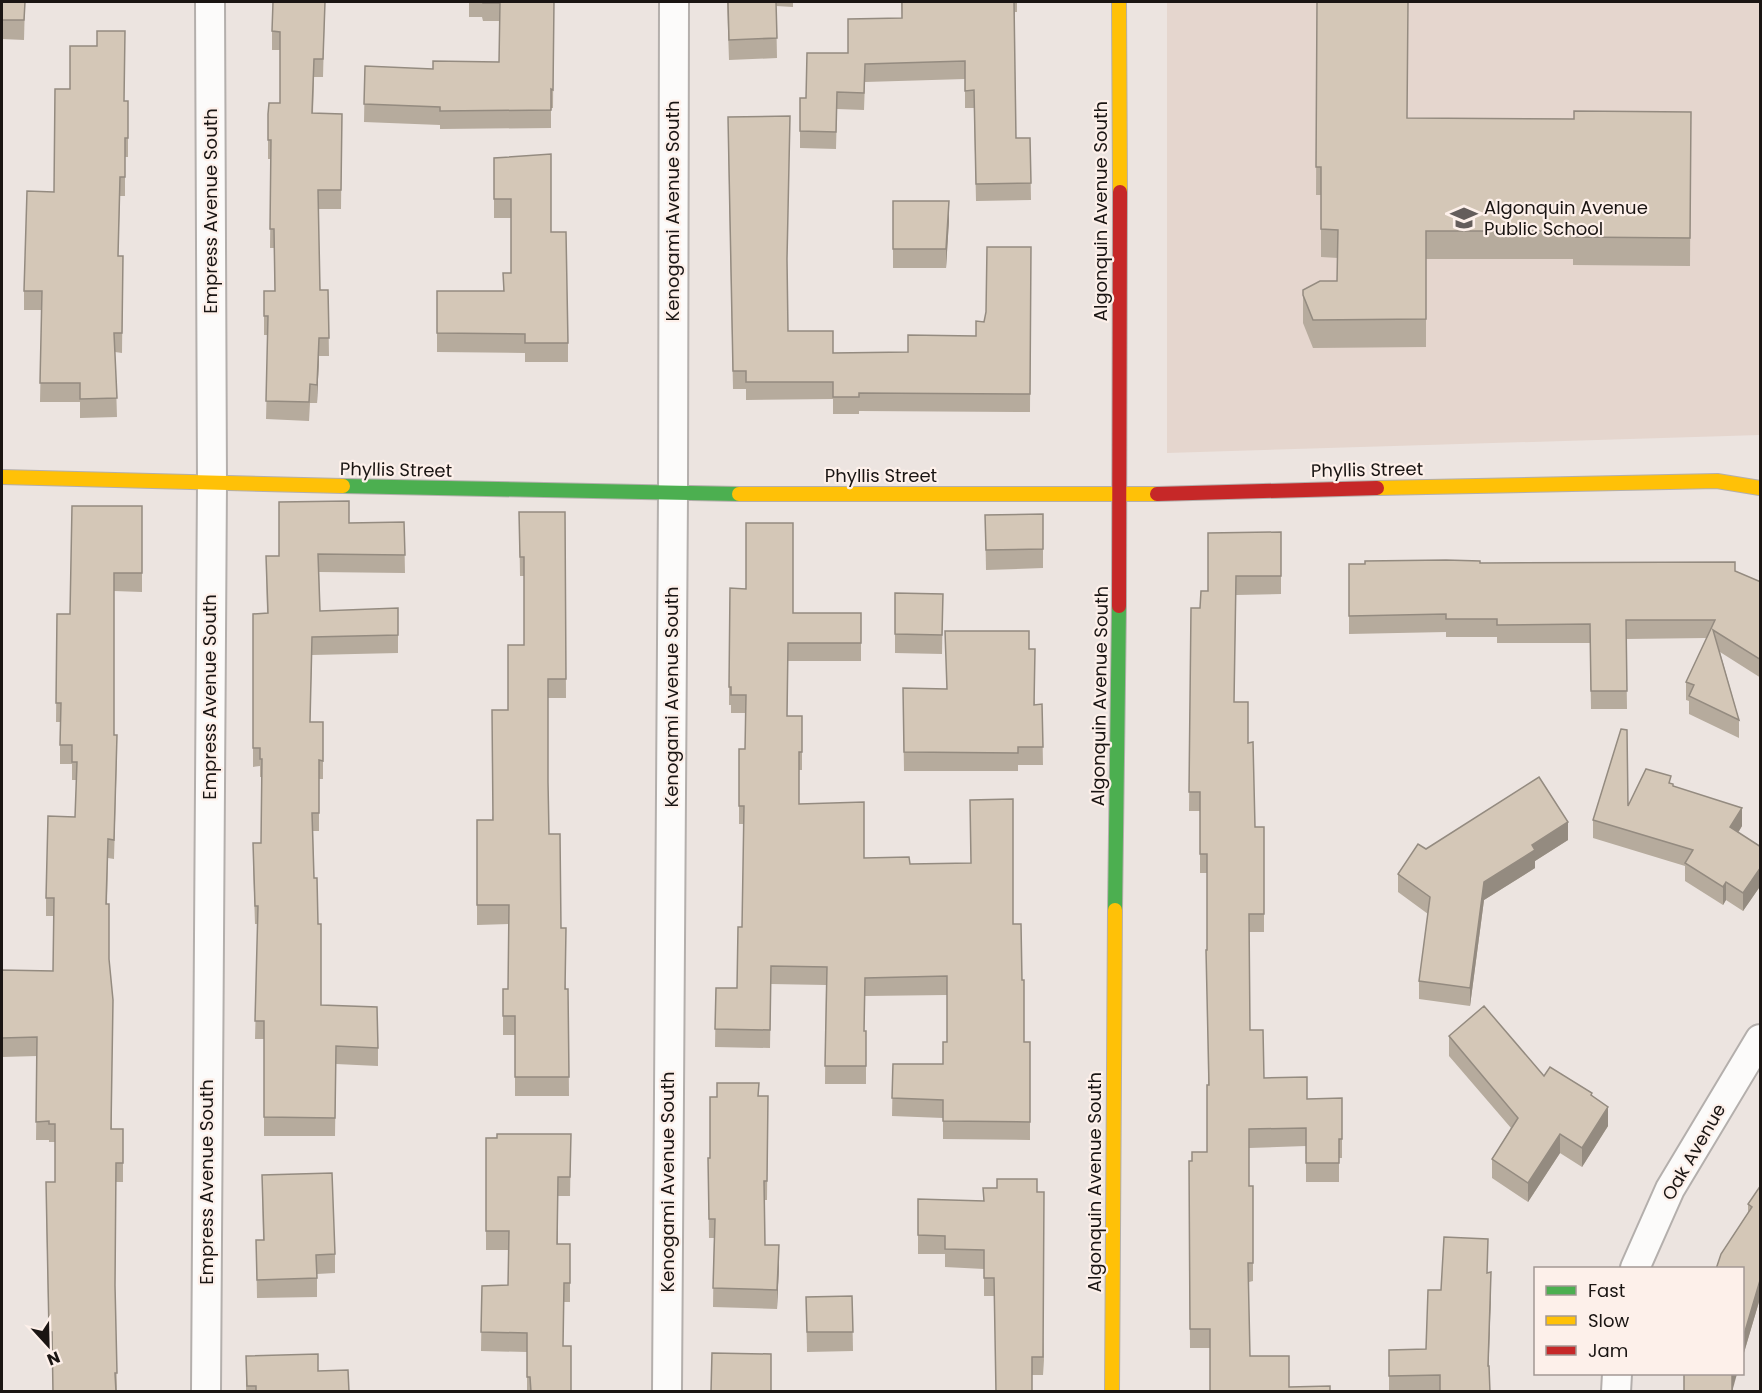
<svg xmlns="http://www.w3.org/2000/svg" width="1762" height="1393" font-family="Poppins,sans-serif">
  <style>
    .built { fill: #e5d6ce }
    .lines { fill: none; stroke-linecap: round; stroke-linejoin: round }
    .street-casing { stroke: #b4afac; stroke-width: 32 }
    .fast-casing { stroke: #b4afac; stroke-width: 16 }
    .slow-casing { stroke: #b4afac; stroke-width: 16 }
    .jam-casing { stroke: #b4afac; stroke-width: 16 }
    .street { stroke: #fcfbfa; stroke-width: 28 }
    .fast { stroke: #4caf50; stroke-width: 14 }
    .slow { stroke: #ffc107; stroke-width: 14 }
    .jam { stroke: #c62828; stroke-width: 14 }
    .wall { fill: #b6ab9d }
    .shaded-wall { fill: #948b80 }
    .building { fill: #d4c7b7; stroke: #948b80; stroke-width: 1.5 }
    .labels { text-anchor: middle; stroke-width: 4.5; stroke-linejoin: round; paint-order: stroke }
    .poi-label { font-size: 18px; fill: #1a1513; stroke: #fdf0ea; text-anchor: start }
    .street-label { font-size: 18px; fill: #1a1513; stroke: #fdf0ea }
  </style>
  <rect width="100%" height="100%" fill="#ece4e0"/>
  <polygon class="built" points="1167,2 1760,2 1760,435 1167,453"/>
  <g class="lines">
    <defs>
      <g id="street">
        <polyline points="1635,1268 1670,1189 1760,1039"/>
        <polyline points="206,1392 212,483 210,2"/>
        <polyline points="667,1392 673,494 674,2"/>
        <polyline points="1616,1392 1617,1374"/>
      </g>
      <g id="fast">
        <polyline points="343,486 739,494"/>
        <polyline points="1115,910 1119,606"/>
      </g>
      <g id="slow">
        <polyline points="1119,2 1120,192"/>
        <polyline points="2,477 343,486"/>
        <polyline points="1377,488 1717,481 1760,488"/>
        <polyline points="739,494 1157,494"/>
        <polyline points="1112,1392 1115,910"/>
      </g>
      <g id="jam">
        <polyline points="1157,494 1377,488"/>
        <polyline points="1119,606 1120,192"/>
      </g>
    </defs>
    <use href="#street" class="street-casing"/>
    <use href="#fast" class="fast-casing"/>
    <use href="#slow" class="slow-casing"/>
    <use href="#jam" class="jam-casing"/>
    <use href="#street" class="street"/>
    <use href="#fast" class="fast"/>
    <use href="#slow" class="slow"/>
    <use href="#jam" class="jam"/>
  </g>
  <g class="wall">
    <polygon points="2,2 25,2 24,40 2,39"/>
    <polygon points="325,2 323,77 314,77 313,113 342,114 341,209 318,209 320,290 328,290 329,356 319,356 317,403 310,403 309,421 266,419 268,335 264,335 264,291 275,291 274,248 270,248 271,159 268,159 268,114 280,103 280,50 272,50 272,31"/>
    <polygon points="469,2 554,2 553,108 551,108 551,128 440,129 440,125 364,122 365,66 433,69 499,62 500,21 483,21 482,17 469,17"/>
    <polygon points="727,2 793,2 793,7 776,6 777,58 729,60"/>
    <polygon points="901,2 1017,2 1017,12 1015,12 1014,26 1016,138 1030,138 1031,200 976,201 974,108 965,108 965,79 865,82 864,110 837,109 836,149 800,148 800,98 806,98 848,53 902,18"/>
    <polygon points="1317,2 1407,118 1574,119 1691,112 1690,266 1573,265 1573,259 1426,259 1426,347 1313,348 1303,323 1303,295 1337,281 1338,258 1321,257 1321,195 1316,195"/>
    <polygon points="124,101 128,101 128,157 125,157 125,196 120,196 118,256 123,256 122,353 115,352 117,417 80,418 80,402 40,402 42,310 24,310 24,291 54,192"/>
    <polygon points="728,134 787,270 788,331 833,353 908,352 976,336 1031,247 1030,412 859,411 859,414 833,414 833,399 746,400 746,389 733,389"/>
    <polygon points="494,158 551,232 568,343 568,362 525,362 525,353 437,352 437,291 503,291 511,273 511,218 494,218"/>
    <polygon points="893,201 949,220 946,268 893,268"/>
    <polygon points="142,506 142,592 114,591 114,735 117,754 114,859 108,858 107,904 109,960 112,1129 123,1129 123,1182 116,1182 115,1290 117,1392 53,1392 52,1351 49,1351 46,1201 55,1182 55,1142 49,1142 49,1140 36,1140 37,1056 2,1057 2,970 53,971 54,916 46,916 46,898 75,817 77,780 72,780 72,764 60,764 60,722 56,722 57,614 70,614"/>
    <polygon points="519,512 565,512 566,698 548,698 548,787 549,834 561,928 566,989 568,989 569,1096 515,1096 515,1035 503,1035 503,989 508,989 509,924 477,925 477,820 492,820 508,710 524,645 524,576 520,576"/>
    <polygon points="1043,514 1043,568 986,570 985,515"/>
    <polygon points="404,522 405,573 319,572 320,611 398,635 398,653 312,655 310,722 323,722 323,779 319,779 319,831 313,831 314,878 318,924 321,1005 378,1048 378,1066 336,1064 335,1136 264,1136 264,1039 255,1039 258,924 255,924 253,861 261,843 262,777 260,777 260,766 253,767 253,614 267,613 266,556 279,556 349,523"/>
    <polygon points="1281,532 1281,594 1236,595 1234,702 1248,743 1255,827 1264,827 1264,932 1249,932 1250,1030 1264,1078 1307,1099 1342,1098 1342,1158 1339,1158 1339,1182 1306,1182 1306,1146 1249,1148 1249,1186 1253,1186 1253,1281 1249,1282 1210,1392 1210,1348 1190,1348 1189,1161 1192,1161 1207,1152 1208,1085 1207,873 1200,873 1200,811 1189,811 1191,608 1200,608 1208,591"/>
    <polygon points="1480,563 1735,571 1761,582 1761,678 1720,652 1739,720 1739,738 1689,714 1689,701 1686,700 1686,682 1707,638 1626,639 1627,709 1591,709 1590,643 1497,643 1497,637 1446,637 1446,632 1349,634 1349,564"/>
    <polygon points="746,589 793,613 861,613 861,661 788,661 787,716 802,716 802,770 799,770 799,804 864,858 910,864 1013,924 1024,1042 1030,1042 1030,1140 943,1139 943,1118 892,1116 893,1064 943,1064 947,1042 947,995 865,996 864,1031 866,1031 866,1084 825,1084 826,985 771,984 770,1048 715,1047 716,988 737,988 742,927 744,824 739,824 739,749 745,749 746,713 731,713 731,705 729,705 729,687"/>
    <polygon points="895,593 943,594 942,654 895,653"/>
    <polygon points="1029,649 1035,705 1042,704 1043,765 1018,765 1018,771 904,771 903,706 946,689"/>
    <polygon points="1671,784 1673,786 1742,826 1738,833 1761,847 1761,885 1743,911 1726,900 1723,905 1685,881 1685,866 1593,838 1593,820 1628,806"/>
    <polygon points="1568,840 1535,861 1535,868 1484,900 1470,1006 1419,999 1419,981 1428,914 1398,892 1398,874 1426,849"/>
    <polygon points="1449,1036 1592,1096 1608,1126 1582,1167 1560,1153 1528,1202 1492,1178 1492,1159 1511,1128 1449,1056"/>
    <polygon points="759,1096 768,1096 767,1200 764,1200 765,1245 779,1265 777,1309 713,1307 714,1238 709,1238 708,1158 710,1158"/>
    <polygon points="571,1134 570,1196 558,1196 558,1244 570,1244 570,1302 564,1302 563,1346 571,1392 527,1392 527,1352 481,1351 482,1286 508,1285 509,1250 486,1250 486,1138"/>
    <polygon points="262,1175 335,1254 335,1273 317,1274 317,1297 257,1298 256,1240 263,1240"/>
    <polygon points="1761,1185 1761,1295 1743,1356 1743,1269 1748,1213 1748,1204"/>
    <polygon points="1037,1192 1044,1360 1043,1375 1032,1375 994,1296 984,1296 984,1269 945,1267 945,1254 918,1254 918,1199 983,1201"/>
    <polygon points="1487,1273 1491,1291 1488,1366 1490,1392 1389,1392 1389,1350 1426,1349 1441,1290"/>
    <polygon points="852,1296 853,1351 807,1352 806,1297"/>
    <polygon points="246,1356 318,1371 349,1392 246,1392"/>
  </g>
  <g class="shaded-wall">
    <polygon points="949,201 949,220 946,268 946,249"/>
    <polygon points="319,338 319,356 317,403 317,385"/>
    <polygon points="1742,808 1742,826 1730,845 1730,827"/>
    <polygon points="1568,822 1568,840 1535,861 1535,868 1484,900 1470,1006 1470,988 1484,882 1532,845"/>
    <polygon points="1761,867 1761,885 1743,911 1743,893"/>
    <polygon points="1726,882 1726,900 1723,905 1723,887"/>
    <polygon points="1608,1107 1608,1126 1582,1167 1582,1148"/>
    <polygon points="1560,1134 1560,1153 1528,1202 1528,1183"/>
    <polygon points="779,1245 779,1265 777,1309 777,1290"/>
    <polygon points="1491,1272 1491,1291 1488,1384 1488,1366"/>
    <polygon points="1761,1277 1761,1295 1743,1356 1743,1338"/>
    <polygon points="1732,1374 1737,1374 1732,1392"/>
  </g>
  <g class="building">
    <polygon points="2,2 25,2 24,20 2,20"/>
    <polygon points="273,2 325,2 323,59 314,59 312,113 342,114 341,190 318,190 320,290 328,290 329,338 319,338 317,385 310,384 309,402 266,401 268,316 264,316 264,291 275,291 274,229 270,229 271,140 268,140 268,114 269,103 280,103 280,32 272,31"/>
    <polygon points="483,2 554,2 553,90 551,89 551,110 440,111 440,107 364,104 365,66 433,69 433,61 499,62 500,3 483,3"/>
    <polygon points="728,2 776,2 777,38 729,40"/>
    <polygon points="902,2 1014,2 1016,138 1030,138 1031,183 976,184 974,90 965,91 965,61 865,64 864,93 837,92 836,132 800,131 800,98 806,98 807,53 848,53 848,19 902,18"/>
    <polygon points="1317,2 1408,2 1407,118 1574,119 1574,111 1691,112 1690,238 1573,237 1573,231 1426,231 1426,319 1313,320 1303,295 1303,290 1320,281 1337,281 1338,230 1321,229 1321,167 1316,167"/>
    <polygon points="97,31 125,31 124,101 128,101 128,138 125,138 125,177 120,177 118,256 123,256 122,333 114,333 117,398 80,399 80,383 40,383 42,291 24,291 27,191 54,192 55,89 70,89 70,46 97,46"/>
    <polygon points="790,116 787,259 788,331 833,331 833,353 908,352 908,335 976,336 976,321 984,322 986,312 987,247 1031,247 1030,394 859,393 859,397 833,397 833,382 746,382 746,371 733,371 728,117"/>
    <polygon points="551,154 551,232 566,232 568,343 525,343 525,334 437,333 437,291 504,291 503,273 511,273 511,199 494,199 494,158"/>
    <polygon points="893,201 949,201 946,249 893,249"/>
    <polygon points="349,501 349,523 404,522 405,555 318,554 320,611 398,608 398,635 312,637 310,722 323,722 323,761 319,760 319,813 312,813 314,878 317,878 318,924 321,924 321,1005 377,1007 378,1048 336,1046 335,1118 264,1117 264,1021 255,1021 258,906 255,906 253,843 261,843 262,759 260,759 260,748 253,748 253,614 268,613 266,556 279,556 279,502"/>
    <polygon points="72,506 142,506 142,573 114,573 114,735 117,735 114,840 108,839 106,904 109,904 109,959 113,1000 111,1129 123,1129 123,1163 116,1163 115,1285 117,1373 115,1373 116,1392 53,1392 52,1332 49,1332 46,1182 55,1182 55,1124 49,1124 49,1121 36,1122 37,1037 2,1038 2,970 53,971 54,898 46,898 48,816 75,817 77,762 72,762 72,745 60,745 61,703 56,703 57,614 70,614"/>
    <polygon points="519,512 565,512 566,679 548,679 548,782 549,834 560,834 561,928 566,928 565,989 568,989 569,1077 515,1077 515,1016 503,1016 503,989 508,989 509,905 477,905 477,820 493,820 492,710 508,710 508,645 524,645 524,557 520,557"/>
    <polygon points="1043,514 1043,549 986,550 985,515"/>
    <polygon points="746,523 793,523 793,613 861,613 861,643 788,643 787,716 802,716 802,752 799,752 799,804 864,802 864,858 909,857 910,864 971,863 970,800 1013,799 1013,924 1021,924 1022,980 1024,980 1024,1042 1030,1042 1030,1122 943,1121 943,1100 892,1098 893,1064 943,1064 943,1042 947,1042 947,976 865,978 864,1031 866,1031 866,1066 825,1066 827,967 771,966 770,1030 715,1029 716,988 737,988 738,927 742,927 744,806 739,806 739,749 745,749 746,695 731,695 731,687 729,687 730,588 746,589"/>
    <polygon points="1281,532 1281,576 1236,576 1234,702 1248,702 1248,743 1253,742 1255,827 1264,827 1264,914 1249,914 1250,1030 1263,1030 1264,1078 1307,1077 1307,1099 1342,1098 1342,1139 1339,1139 1339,1163 1306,1163 1306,1128 1249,1129 1249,1186 1253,1186 1253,1263 1248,1263 1250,1356 1289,1356 1289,1387 1330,1386 1330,1392 1210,1392 1210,1329 1190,1329 1189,1161 1192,1161 1192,1152 1207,1152 1207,1085 1209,1085 1206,950 1207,950 1207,854 1200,854 1200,792 1189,792 1191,608 1200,608 1201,591 1208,591 1208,533"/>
    <polygon points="1446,560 1480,561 1480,563 1735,562 1735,571 1761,582 1761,660 1713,630 1739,720 1689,696 1694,685 1686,682 1715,620 1626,620 1627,691 1591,691 1590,624 1497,625 1497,619 1446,619 1446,614 1349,616 1349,564 1365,564 1365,561"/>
    <polygon points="895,593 943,594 942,635 895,634"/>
    <polygon points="945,631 1029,631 1029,649 1035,649 1034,705 1042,704 1043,747 1018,747 1018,753 904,752 903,688 947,689"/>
    <polygon points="1621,729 1627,730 1628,806 1646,769 1671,776 1669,783 1673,784 1673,786 1742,808 1730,827 1761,847 1761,867 1743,893 1726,882 1723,887 1685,863 1693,850 1593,820"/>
    <polygon points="1539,777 1568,822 1532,845 1535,850 1484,882 1470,988 1419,981 1430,897 1398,874 1418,844 1426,849"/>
    <polygon points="1484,1006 1544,1076 1550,1067 1592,1093 1591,1095 1608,1107 1582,1148 1560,1134 1528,1183 1492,1159 1518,1118 1449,1036"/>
    <polygon points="717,1083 759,1083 758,1096 768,1096 767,1181 764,1181 765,1245 779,1245 777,1290 713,1288 715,1219 709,1219 708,1158 710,1158 710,1097 717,1097"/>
    <polygon points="497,1134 571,1134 570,1177 558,1177 557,1244 570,1244 570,1283 564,1283 563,1346 571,1346 571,1392 531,1392 530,1377 527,1377 527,1333 481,1332 482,1286 508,1285 509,1231 486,1231 486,1138 497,1138"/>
    <polygon points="332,1173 335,1254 316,1255 317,1278 257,1280 256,1240 264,1240 262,1175"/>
    <polygon points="997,1179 1037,1179 1037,1192 1044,1192 1043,1357 1032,1357 1032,1392 996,1392 994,1278 984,1278 984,1250 945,1249 945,1236 918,1235 918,1199 984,1201 983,1188 997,1188"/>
    <polygon points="1761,1185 1761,1277 1743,1338 1743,1269 1716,1269 1721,1254 1752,1207 1748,1204"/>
    <polygon points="1444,1237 1488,1239 1487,1273 1491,1272 1488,1366 1489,1366 1490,1392 1440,1392 1440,1375 1389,1376 1389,1350 1426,1349 1428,1290 1441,1290"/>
    <polygon points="852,1296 853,1332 807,1332 806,1297"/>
    <polygon points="712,1353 771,1354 771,1392 711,1392"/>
    <polygon points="318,1354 318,1371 348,1370 349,1392 256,1392 256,1386 247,1386 246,1356"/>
    <rect x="1684" y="1374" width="48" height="18"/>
  </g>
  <defs>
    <symbol id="school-bare" viewBox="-9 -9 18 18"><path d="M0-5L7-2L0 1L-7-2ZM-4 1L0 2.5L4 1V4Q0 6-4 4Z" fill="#645d5b" stroke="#fdf0ea" stroke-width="2.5" paint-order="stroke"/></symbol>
  </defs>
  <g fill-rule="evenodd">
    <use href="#school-bare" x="1445" y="199" width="38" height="38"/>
  </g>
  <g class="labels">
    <g class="poi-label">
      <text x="1484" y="214">Algonquin Avenue<tspan x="1484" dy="21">Public School</tspan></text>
    </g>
    <g class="street-label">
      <text transform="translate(211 211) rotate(-90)" y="6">Empress Avenue South</text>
      <text transform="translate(673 211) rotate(-90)" y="6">Kenogami Avenue South</text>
      <text transform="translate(1101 211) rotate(-90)" y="6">Algonquin Avenue South</text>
      <text transform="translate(396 470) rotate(1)" y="6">Phyllis Street</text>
      <text transform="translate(1367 470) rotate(-1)" y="6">Phyllis Street</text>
      <text x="881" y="482">Phyllis Street</text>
      <text transform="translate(1100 696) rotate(-89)" y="6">Algonquin Avenue South</text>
      <text transform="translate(210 697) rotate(-90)" y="6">Empress Avenue South</text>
      <text transform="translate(672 697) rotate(-90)" y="6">Kenogami Avenue South</text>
      <text transform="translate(1694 1152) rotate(-60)" y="6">Oak Avenue</text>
      <text transform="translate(207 1182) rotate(-90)" y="6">Empress Avenue South</text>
      <text transform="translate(668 1182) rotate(-90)" y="6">Kenogami Avenue South</text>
      <text transform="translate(1095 1182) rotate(-90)" y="6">Algonquin Avenue South</text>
    </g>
  </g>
  <rect width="1762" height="1393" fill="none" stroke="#1a1513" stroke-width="6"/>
  <rect x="1534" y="1267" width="210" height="108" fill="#fdf0ea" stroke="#a29894" stroke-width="1.5"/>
  <rect x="1546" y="1286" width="30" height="9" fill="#4caf50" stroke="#a29894" stroke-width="1.5"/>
  <text x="1588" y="1297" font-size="18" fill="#1a1513">Fast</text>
  <rect x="1546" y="1316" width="30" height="9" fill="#ffc107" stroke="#a29894" stroke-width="1.5"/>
  <text x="1588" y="1327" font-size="18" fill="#1a1513">Slow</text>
  <rect x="1546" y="1346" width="30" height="9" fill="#c62828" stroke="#a29894" stroke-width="1.5"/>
  <text x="1588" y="1357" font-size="18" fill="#1a1513">Jam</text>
  <g transform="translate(48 1345) rotate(158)" stroke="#fdf0ea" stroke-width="4.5" paint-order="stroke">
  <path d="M0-4.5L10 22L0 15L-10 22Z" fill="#1a1513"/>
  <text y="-9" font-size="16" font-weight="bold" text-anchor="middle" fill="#1a1513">N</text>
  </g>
</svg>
